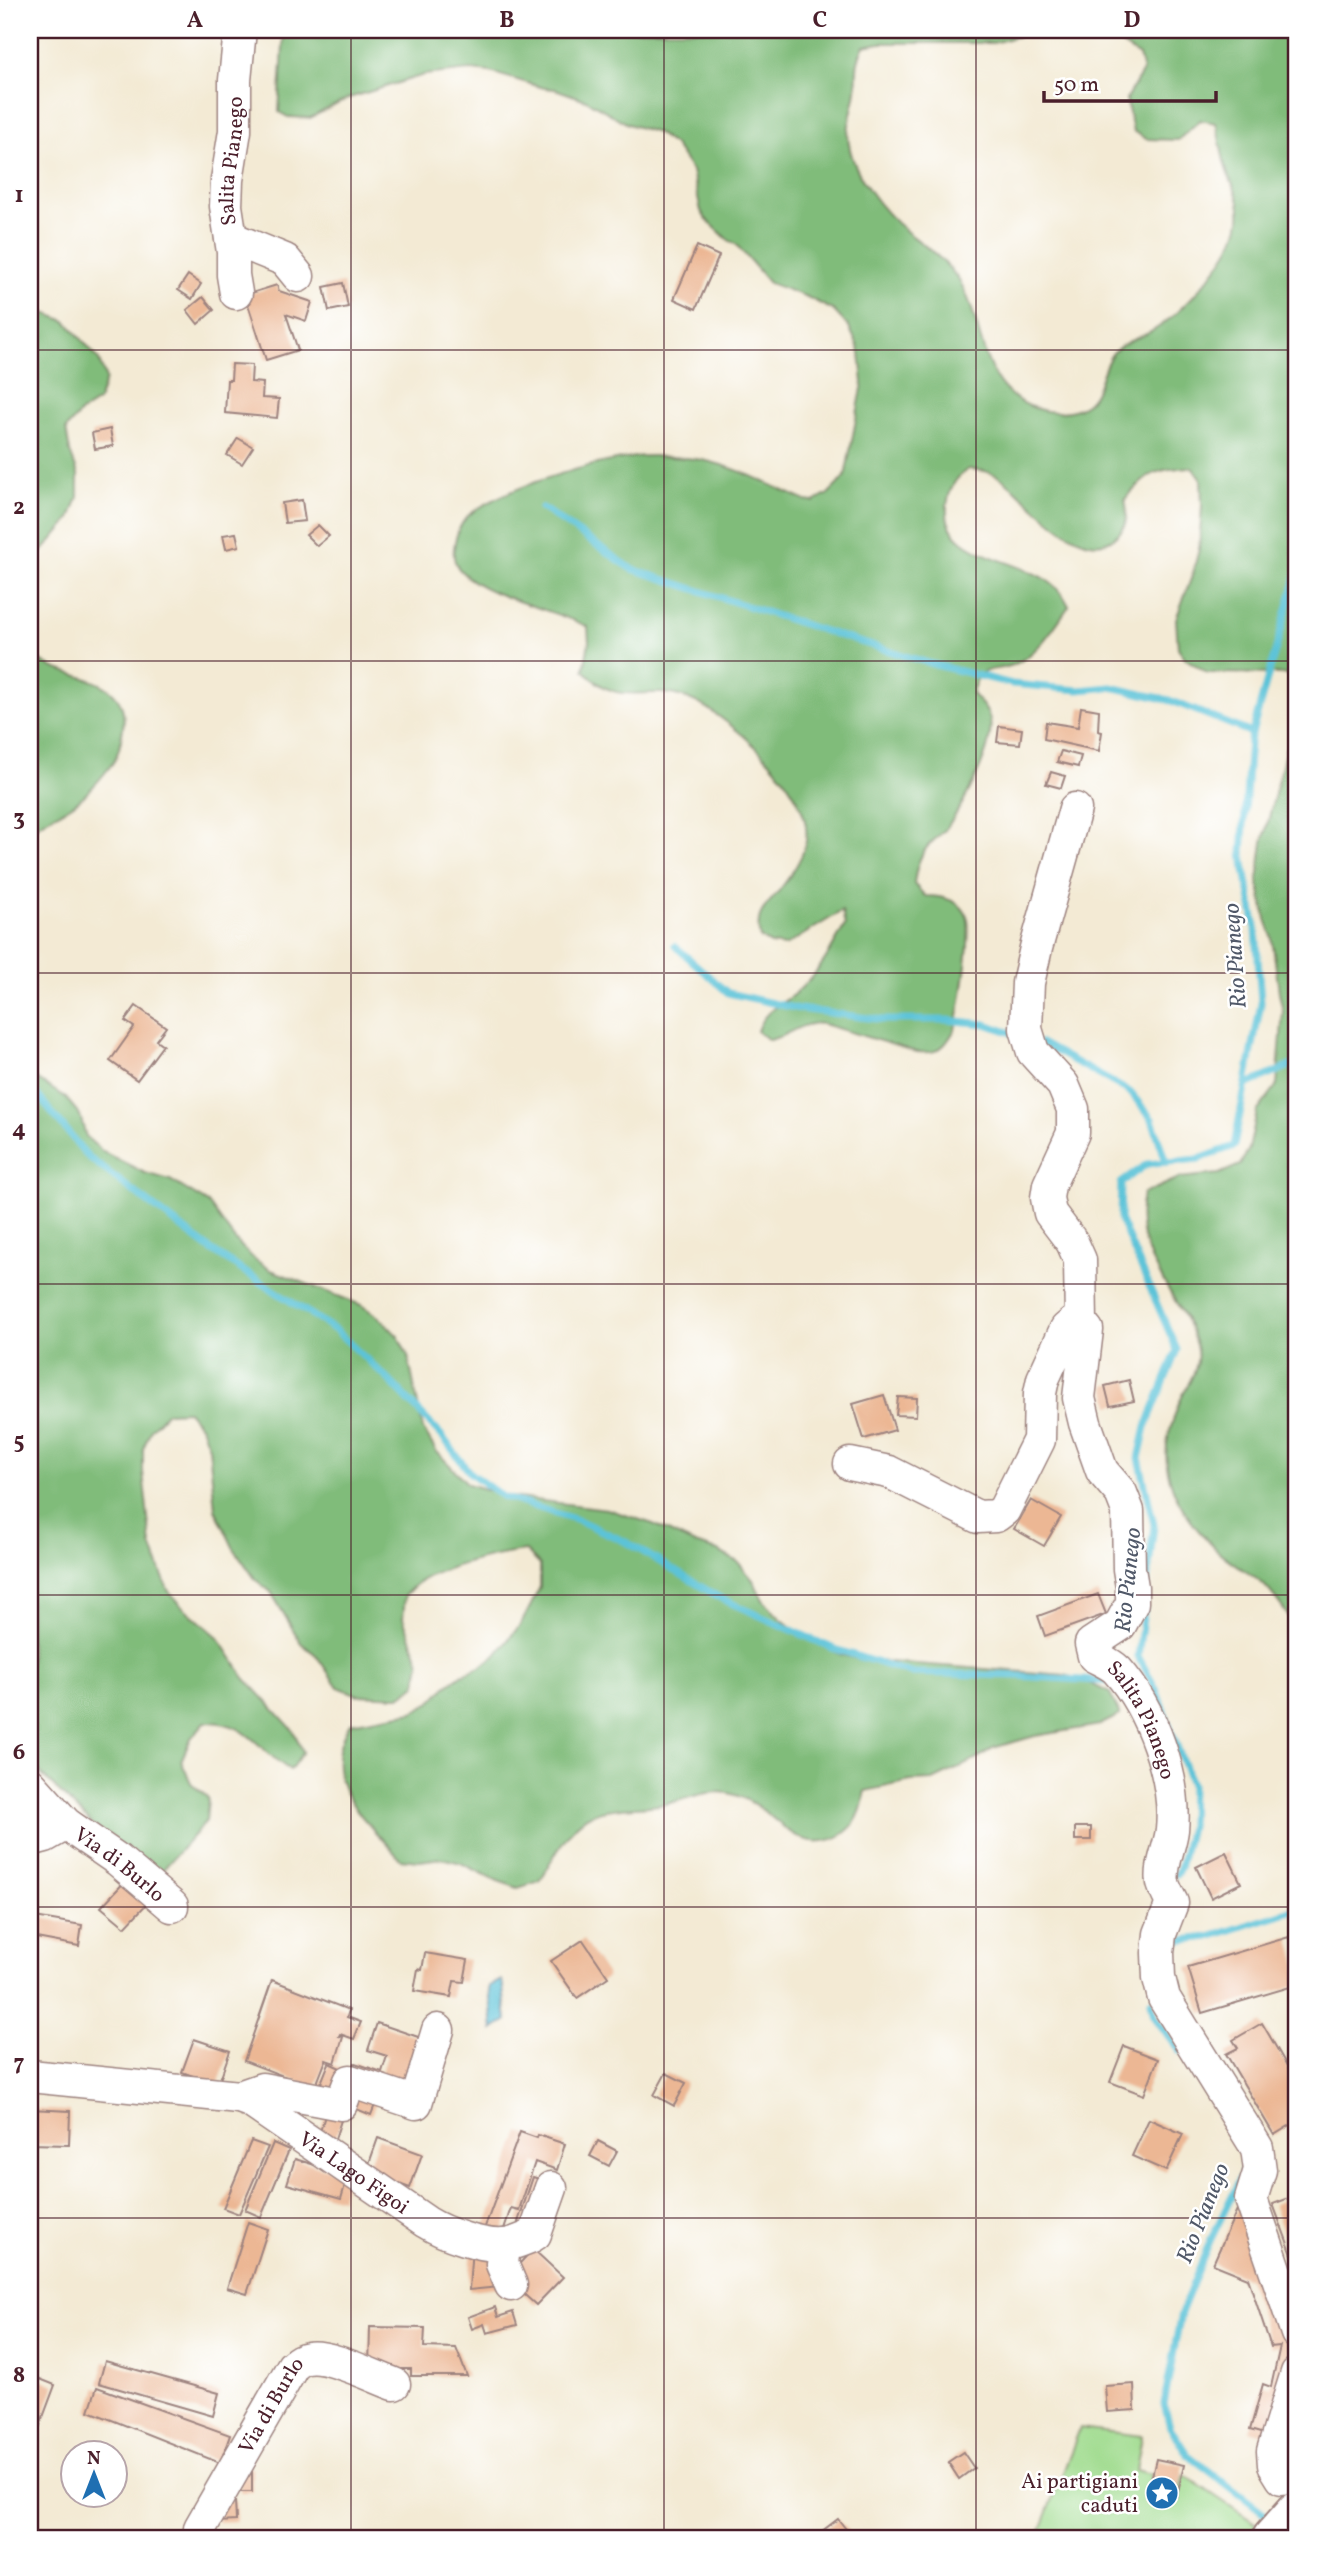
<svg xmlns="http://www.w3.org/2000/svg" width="1327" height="2568" font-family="Vollkorn,serif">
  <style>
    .green { fill: #a1dc90; stroke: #767e5e; stroke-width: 2 }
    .forest { fill: #80bc7a; stroke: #656e52; stroke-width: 2 }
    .water { fill: #5bc3d8; stroke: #527182; stroke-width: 2 }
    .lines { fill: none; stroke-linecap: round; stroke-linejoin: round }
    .stream { stroke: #5bc3d8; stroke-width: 7 }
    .building { fill: #ecb794 }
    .minor-casing { stroke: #9e8480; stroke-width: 35 }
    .major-casing { stroke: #9e8480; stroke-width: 42 }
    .minor { stroke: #fff; stroke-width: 32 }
    .major { stroke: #fff; stroke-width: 38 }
    .grid { fill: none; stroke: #4a1f2b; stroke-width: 2; stroke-opacity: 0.55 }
    .labels { text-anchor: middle; stroke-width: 5; stroke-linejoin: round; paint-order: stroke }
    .street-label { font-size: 21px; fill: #4a1f2b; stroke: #fff }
    .poi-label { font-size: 21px; fill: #4a1f2b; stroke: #fff; text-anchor: end }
    .water-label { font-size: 23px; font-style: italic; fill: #505868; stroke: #fff }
    .neatline { fill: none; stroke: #4a1f2b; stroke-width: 2.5 }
    .grid-label { font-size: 23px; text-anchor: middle; font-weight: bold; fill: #4a1f2b }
  </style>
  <rect width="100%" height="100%" fill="#fff"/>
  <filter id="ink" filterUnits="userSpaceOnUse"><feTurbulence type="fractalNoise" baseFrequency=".0143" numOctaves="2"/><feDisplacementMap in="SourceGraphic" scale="14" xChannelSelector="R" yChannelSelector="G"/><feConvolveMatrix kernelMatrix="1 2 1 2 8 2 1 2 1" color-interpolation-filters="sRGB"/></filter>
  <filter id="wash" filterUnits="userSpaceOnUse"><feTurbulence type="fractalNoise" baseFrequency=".00686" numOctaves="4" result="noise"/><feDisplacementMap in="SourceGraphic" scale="28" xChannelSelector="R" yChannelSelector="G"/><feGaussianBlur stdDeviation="1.57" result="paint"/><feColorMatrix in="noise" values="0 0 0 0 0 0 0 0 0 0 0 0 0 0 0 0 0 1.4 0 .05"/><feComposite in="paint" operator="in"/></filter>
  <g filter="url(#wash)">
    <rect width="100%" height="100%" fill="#f3ead4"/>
    <polygon class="green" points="1080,2428 1142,2436 1136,2470 1151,2474 1148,2491 1177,2498 1184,2475 1261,2527 1259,2538 1038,2538"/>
    <g class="forest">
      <path d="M284,30H1040L993,43H880L864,46C853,65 859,77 855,97C852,112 846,129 849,144C854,176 882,211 906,231C925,246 947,261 960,282C986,326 977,389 1035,408C1049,413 1068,414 1081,407C1102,396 1099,370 1113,353C1123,341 1141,338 1154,330C1183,313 1236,253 1240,220C1242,202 1235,190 1228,174C1222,159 1220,139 1216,123L1200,120L1178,140L1146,139L1133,131L1126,99L1143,71L1139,56L1099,30H1297V677L1282,674L1208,673L1186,659L1178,648L1176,619L1192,576L1199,549L1202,505L1201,478L1192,467C1153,470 1152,471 1125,499C1128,515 1129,526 1115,537C1080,566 1026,493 999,477C990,471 979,470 968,469C956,478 951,485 948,500C936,555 1014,557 1048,581C1058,588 1064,595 1069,606C1055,626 1040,651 1017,663C995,675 979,660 972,694C979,701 988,710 990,720C995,749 962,807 945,830C941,834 937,837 933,841C920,852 916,868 914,884L925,896C940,896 960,899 967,916C973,932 960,1011 955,1029C953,1033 949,1039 946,1043C937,1053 929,1053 917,1052L823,1024C800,1021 790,1036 769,1040L757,1031C765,1007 784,1005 800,989C820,971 832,949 845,925L842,911L785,946L771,944L760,938C754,910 767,908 781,888C791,875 804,857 806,841C812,798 760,748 729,724C716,714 700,702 683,697C642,684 619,710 584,670L589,642L588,627C554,609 485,597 462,572C455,566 453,557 454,548C455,537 460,523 469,515C504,487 610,455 654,456C670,457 687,457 702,460C738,467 772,486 806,501L814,502L828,494L845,477L863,383L860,353L857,344L849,327L833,310L807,297L769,283L736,244L728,240L706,219L701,211L692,171L674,145L657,133L628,124L586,100L555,89L544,88L490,72L470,70L424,75L349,98L310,118L288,117L279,112Z"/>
      <polygon points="45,313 66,321 98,358 106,379 98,401 81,412 66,429 70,452 78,474 78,497 70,519 30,566 30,318"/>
      <path d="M30,649C47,684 132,666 123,728C121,740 119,755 112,764C102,777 88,794 75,803C60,814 43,818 30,832Z"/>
      <path d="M1297,730V1628C1287,1615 1277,1598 1265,1586C1251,1573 1232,1564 1218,1551C1187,1522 1157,1479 1169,1434C1172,1423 1176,1410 1181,1399C1189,1381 1202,1366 1196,1345C1181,1292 1128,1255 1143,1194L1179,1178L1219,1174L1240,1165L1249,1149L1257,1112L1277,1085L1283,1011L1279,992L1272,937L1266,919L1258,881L1263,842L1286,749Z"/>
      <path d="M30,1075L65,1097L80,1115L86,1137L103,1152L145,1173L170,1180L208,1203L236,1241L253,1258L271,1270L361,1305L380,1318L398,1336L408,1356L423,1429L436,1451L468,1484L511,1497L607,1509L653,1524L695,1544L718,1551L738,1562L753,1580L763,1600L780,1618L800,1634L842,1655L863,1660L1065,1675L1087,1682L1110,1693L1120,1715L1100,1725L1035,1736L993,1748L975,1760L933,1780L911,1781L865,1791C863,1798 863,1805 860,1812C849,1841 815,1850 790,1832C769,1817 755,1799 728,1793C706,1789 686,1800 665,1804C644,1808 622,1806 601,1811C570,1818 555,1856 540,1881L518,1888L498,1881L461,1863L441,1858L420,1861L400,1859C364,1817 314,1781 350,1723L413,1712L431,1702L445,1687L461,1675L480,1667L496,1655L521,1624L531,1605L540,1587V1565L526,1551C499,1554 444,1566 421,1581C415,1584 410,1590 405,1595L403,1618L420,1662L416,1685L400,1697L358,1695L338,1687L316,1655L301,1643L271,1592L256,1580L233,1547L215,1509L209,1447L201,1427L188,1411L167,1412L151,1429L143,1449V1472L151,1545L168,1590L183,1607L218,1637L245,1678L293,1730L303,1752L290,1770C255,1748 249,1721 205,1722L191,1738L181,1761L191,1783L208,1798L206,1821L160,1873L103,1835L43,1776L30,1759Z"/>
    </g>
    <polygon class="water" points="502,1980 507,2020 493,2030 489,1986"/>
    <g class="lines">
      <g class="stream">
        <polyline points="1286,30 1297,42"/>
        <polyline points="542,508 632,569 840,636 932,664 1012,684 1079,690 1111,687 1169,700 1252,733"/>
        <polyline points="675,946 728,993 799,1009 884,1020 947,1020 986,1024 1020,1036"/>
        <polyline points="1041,1043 1130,1092 1152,1119 1166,1162"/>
        <polyline points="1246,1085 1297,1063"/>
        <polyline points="30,1086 88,1157 211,1250 335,1330 389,1380 442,1436 470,1473 503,1497 578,1520 628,1543 722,1599 832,1648 910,1673 1017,1676 1114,1682"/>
        <polyline points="1146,1591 1154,1525 1139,1458 1146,1427 1177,1350 1120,1219 1121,1183 1147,1164 1199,1159 1234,1146 1261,1003 1256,929 1242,853 1250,740 1297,574"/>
        <polyline points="1144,1610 1138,1656 1156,1689 1191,1784 1190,1827 1180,1868 1176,1874"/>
        <polyline points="1166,1942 1209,1937 1297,1909"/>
        <polyline points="1151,2001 1154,2016 1179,2051"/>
        <polyline points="1244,2154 1242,2175 1210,2241 1181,2313 1164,2404 1170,2427 1187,2454 1264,2513"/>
      </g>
    </g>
    <g id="blocks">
      <g class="building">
        <polygon points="697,246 719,256 696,309 674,299"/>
        <polygon points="188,275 201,284 192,299 178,290"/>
        <polygon points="343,283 348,307 329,311 324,287"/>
        <polygon points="277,285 279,291 312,302 306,321 286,314 298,350 266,360 245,295"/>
        <polygon points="203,297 214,310 198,324 187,310"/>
        <polygon points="232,364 252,365 251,382 263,383 262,398 279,399 277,418 225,413 227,380 231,380"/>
        <polygon points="110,429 113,446 95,449 92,433"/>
        <polygon points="238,438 253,447 242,464 227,455"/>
        <polygon points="302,500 305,521 285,523 282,503"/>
        <polygon points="318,525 329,536 317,546 306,535"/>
        <polygon points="236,533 239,546 226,549 223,535"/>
        <polygon points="1081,707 1099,710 1098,731 1102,732 1099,751 1044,739 1046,722 1078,727"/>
        <polygon points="999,726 1022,729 1020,744 997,742"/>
        <polygon points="1061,751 1081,756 1078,767 1057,762"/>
        <polygon points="1051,772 1065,776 1061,788 1046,784"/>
        <polygon points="136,1006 166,1027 156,1040 163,1045 137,1080 110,1061 134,1027 125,1021"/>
        <polygon points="1129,1380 1134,1401 1110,1406 1105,1386"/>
        <polygon points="884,1395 895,1430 864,1439 853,1404"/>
        <polygon points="898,1397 917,1398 916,1416 896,1415"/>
        <polygon points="1031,1500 1061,1517 1044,1546 1014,1529"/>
        <polygon points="1098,1594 1106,1614 1045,1636 1038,1616"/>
        <rect x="1075" y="1827" width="16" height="13"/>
        <polygon points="1226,1852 1241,1883 1211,1898 1196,1867"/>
        <polygon points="130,1876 153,1897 125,1927 101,1907"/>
        <polygon points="35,1917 82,1925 79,1946 31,1937"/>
        <polygon points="1289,1937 1297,1964 1297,1985 1202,2013 1188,1967"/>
        <polygon points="583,1940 608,1977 577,1998 551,1961"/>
        <polygon points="425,1953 468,1960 464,1982 454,1981 451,1997 414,1991 418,1969 422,1970"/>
        <polygon points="272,1980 349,2010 347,2017 361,2022 354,2039 340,2034 339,2036 343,2037 335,2063 326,2060 315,2088 244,2061"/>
        <polygon points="377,2023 427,2040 407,2099 349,2079 355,2063 382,2072 387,2056 368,2050"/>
        <polygon points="1262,2023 1297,2083 1297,2121 1274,2135 1226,2054 1238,2048 1233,2040"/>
        <polygon points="194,2039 230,2051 218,2085 182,2072"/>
        <polygon points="1124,2046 1158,2059 1144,2095 1110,2082"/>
        <polygon points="329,2063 347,2071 337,2096 319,2088"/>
        <polygon points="666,2073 686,2083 674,2106 654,2095"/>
        <polygon points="354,2093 376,2102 371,2115 349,2106"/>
        <polygon points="30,2109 70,2111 69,2145 30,2144"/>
        <polygon points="327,2109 343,2114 335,2139 319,2135"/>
        <polygon points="1149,2119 1183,2134 1166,2171 1132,2156"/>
        <polygon points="520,2132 537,2138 538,2135 565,2144 557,2170 535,2162 519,2210 511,2208 500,2241 482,2235"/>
        <polygon points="378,2138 422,2154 410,2188 366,2172"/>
        <polygon points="251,2141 268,2147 239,2214 223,2208"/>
        <polygon points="598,2141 617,2151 609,2166 590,2156"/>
        <polygon points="273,2143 289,2150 261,2217 245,2210"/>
        <polygon points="295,2159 348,2175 341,2199 287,2184"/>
        <polygon points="533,2177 548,2182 533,2227 518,2222"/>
        <polygon points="1297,2195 1297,2268 1273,2204"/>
        <polygon points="1239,2205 1292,2339 1295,2360 1271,2436 1250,2430 1263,2384 1271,2387 1280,2346 1271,2347 1248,2278 1213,2264"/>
        <polygon points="248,2222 268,2229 247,2294 227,2288"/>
        <polygon points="472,2246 490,2247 499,2287 469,2290"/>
        <polygon points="533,2249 563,2277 536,2305 517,2288 510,2274"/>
        <polygon points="495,2307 498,2317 513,2312 517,2325 487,2333 484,2324 472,2329 468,2317"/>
        <polygon points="370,2327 425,2328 424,2347 456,2348 467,2376 411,2376 411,2369 369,2369"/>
        <polygon points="105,2361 219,2393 213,2416 99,2383"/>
        <polygon points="30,2375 55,2385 39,2428 30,2425"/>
        <polygon points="1134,2384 1135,2410 1107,2412 1105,2386"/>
        <polygon points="97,2387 230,2435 220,2463 89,2411"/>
        <polygon points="963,2452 974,2468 959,2479 948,2462"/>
        <polygon points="1156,2459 1184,2465 1177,2496 1149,2489"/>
        <rect x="240" y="2468" width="12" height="24"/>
        <polygon points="235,2500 236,2521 217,2522 225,2501"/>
        <polygon points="838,2519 853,2538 813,2538"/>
      </g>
    </g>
  </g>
  <g filter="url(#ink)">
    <use href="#blocks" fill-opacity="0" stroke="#9e8480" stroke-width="2"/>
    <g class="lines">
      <defs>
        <g id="minor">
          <polyline points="231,238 285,260 298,276"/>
          <path id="s1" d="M236,293L233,275V252L226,206L227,180L235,131V80L240,30"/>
          <polyline points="1075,809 1036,948 1028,983 1026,1029 1033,1052 1063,1085 1073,1109 1073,1133 1049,1185 1047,1198 1050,1213 1072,1242 1080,1260 1081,1323"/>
          <path id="s2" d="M850,1464L889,1472L978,1517L996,1516L1004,1510L1039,1440L1040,1393L1043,1379L1066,1329L1073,1323H1081L1087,1330L1079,1398L1085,1423L1102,1471L1121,1493L1128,1511L1129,1569L1132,1587V1603L1120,1625L1091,1644L1094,1656C1101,1660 1111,1664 1117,1670C1151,1708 1177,1779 1172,1830C1170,1847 1160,1866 1163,1883C1165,1890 1169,1897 1172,1903L1160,1934L1158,1953L1159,1978L1164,1998L1257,2148L1260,2170L1251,2199L1297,2333"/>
          <path id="s3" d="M30,1784L66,1824L118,1860L172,1906"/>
          <polyline points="30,1840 45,1836 66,1824"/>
          <path id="s4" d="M30,2076L239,2097L250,2101L426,2222C445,2234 483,2247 505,2245C514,2244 524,2239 532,2236L535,2234L551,2188"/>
          <polyline points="239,2097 262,2089 341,2104 350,2081 416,2103 438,2030"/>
          <polyline points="504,2245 502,2264 511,2285"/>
          <polyline points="1282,2478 1274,2465 1273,2451 1297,2373"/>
          <path id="s5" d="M201,2538L200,2528L293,2366C298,2362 301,2359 308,2358C329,2354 372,2376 394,2384"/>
        </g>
        <polyline id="major" points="1272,2538 1297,2510"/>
      </defs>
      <use href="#minor" class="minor-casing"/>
      <use href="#major" class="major-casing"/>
      <use href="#minor" class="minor"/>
      <use href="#major" class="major"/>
    </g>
  </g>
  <path class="grid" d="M351,30V2538M664,30V2538M976,30V2538M30,350H1297M30,661H1297M30,973H1297M30,1284H1297M30,1595H1297M30,1907H1297M30,2218H1297"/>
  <defs>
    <symbol id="sight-disc" viewBox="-11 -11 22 22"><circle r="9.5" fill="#1f6fb2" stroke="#fff"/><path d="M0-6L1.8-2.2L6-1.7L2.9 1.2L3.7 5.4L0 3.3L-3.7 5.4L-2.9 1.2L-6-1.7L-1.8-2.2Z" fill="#fff"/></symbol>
  </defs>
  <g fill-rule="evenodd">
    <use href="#sight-disc" x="1143" y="2474" width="38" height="38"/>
  </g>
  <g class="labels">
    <g class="street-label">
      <text dy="7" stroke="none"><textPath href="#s1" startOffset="133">Salita Pianego</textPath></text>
      <text dy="7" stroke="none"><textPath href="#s2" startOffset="830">Salita Pianego</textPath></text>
      <text dy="7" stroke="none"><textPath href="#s3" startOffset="121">Via di Burlo</textPath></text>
      <text dy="7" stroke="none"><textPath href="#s4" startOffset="348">Via Lago Figoi</textPath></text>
      <text dy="7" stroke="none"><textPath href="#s5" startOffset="152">Via di Burlo</textPath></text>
    </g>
    <g class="poi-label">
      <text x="1138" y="2488">Ai partigiani<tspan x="1138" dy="24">caduti</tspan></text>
    </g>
    <g class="water-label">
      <text transform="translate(1234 956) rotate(-94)" y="8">Rio Pianego</text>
      <text transform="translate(1127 1580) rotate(-84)" y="8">Rio Pianego</text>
      <text transform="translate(1202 2213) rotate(-68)" y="8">Rio Pianego</text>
    </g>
  </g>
  <rect width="1327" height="2568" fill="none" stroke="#fff" stroke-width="77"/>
  <g transform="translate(94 2474)"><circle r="33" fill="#ffffff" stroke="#b7a5aa" stroke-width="2"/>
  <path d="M0-5L12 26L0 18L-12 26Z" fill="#1f6fb2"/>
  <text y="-10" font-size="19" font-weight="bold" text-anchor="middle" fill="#4a1f2b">N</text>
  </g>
  <path d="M1044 91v10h172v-10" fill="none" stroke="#4a1f2b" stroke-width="3.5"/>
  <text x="1054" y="91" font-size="21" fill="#4a1f2b" stroke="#ffffff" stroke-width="5" paint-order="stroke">50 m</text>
  <rect x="38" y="38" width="1250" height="2492" class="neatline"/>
  <g class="grid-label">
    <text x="195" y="27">A</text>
    <text x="507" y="27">B</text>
    <text x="820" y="27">C</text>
    <text x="1132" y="27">D</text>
    <text x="19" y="202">1</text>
    <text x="19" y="514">2</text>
    <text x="19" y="825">3</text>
    <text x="19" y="1136">4</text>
    <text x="19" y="1448">5</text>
    <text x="19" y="1759">6</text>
    <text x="19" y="2070">7</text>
    <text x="19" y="2382">8</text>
  </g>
</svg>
